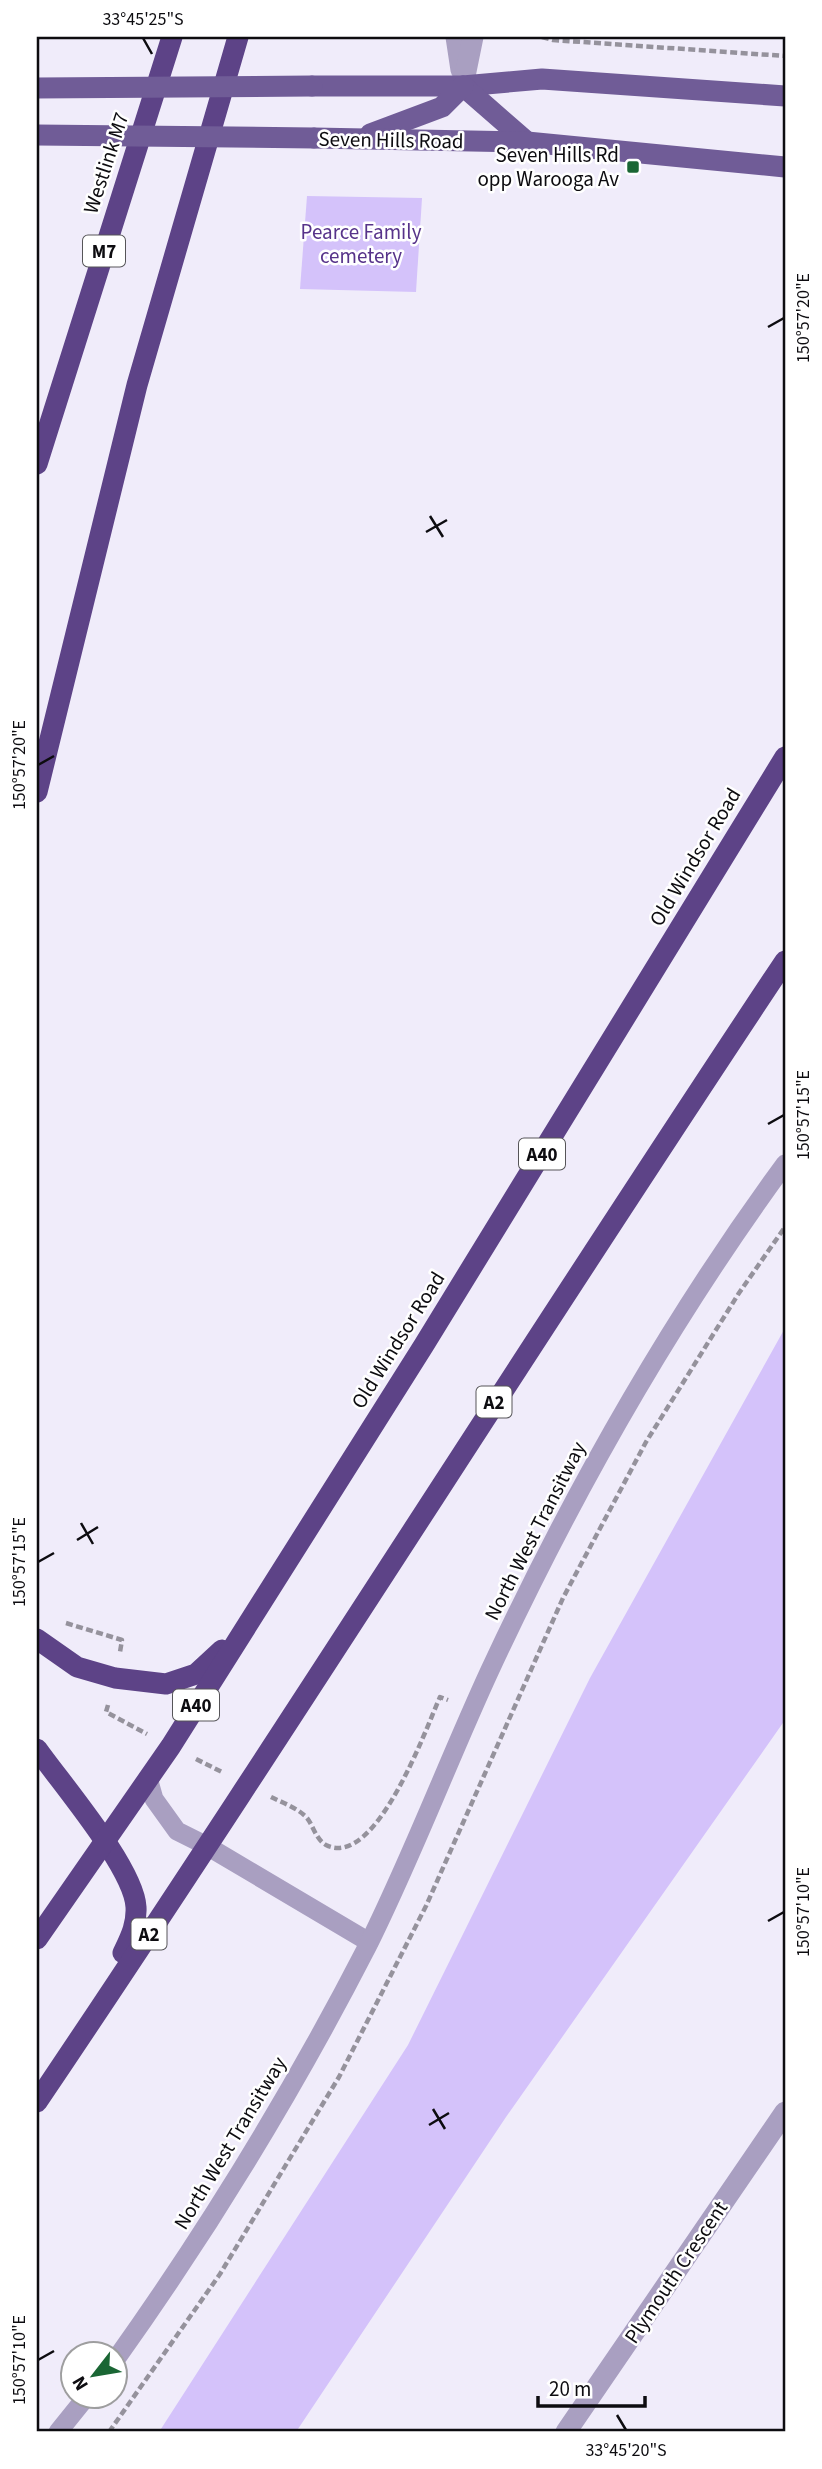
<svg xmlns="http://www.w3.org/2000/svg" width="822" height="2469" font-family="'Source Sans 3',sans-serif">
  <style>
    .green { fill: #d4c2fa }
    .lines { fill: none; stroke-linecap: round; stroke-linejoin: round }
    .path { stroke: #95929c; stroke-width: 4.5; stroke-dasharray: 7 3.5; stroke-linecap: butt }
    .lane { stroke: #a99fc1; stroke-width: 19 }
    .street { stroke: #a99fc1; stroke-width: 21 }
    .primary { stroke: #705c97; stroke-width: 21 }
    .highway { stroke: #5d4387; stroke-width: 21 }
    .primary-bridge { stroke: #705c97; stroke-width: 21 }
    .ticks { fill: none; stroke: #0d0c10; stroke-width: 2.5 }
    .poi-dot { fill: #1a6634; stroke: #fff; stroke-width: 2.5 }
    .labels { text-anchor: middle; stroke-width: 5; stroke-linejoin: round; paint-order: stroke }
    .shield { fill: #fff; stroke: #565558; stroke-width: 2 }
    .shield-label { font-size: 19px; font-weight: bold; fill: #0d0c10 }
    .street-label { font-size: 21px; fill: #0d0c10; stroke: #fff }
    .poi-label { font-size: 21px; fill: #0d0c10; stroke: #fff; text-anchor: end }
    .park-label { font-size: 21px; fill: #57338a; stroke: #fff }
    .neatline { fill: none; stroke: #0d0c10; stroke-width: 2.5 }
    .ticks-label { font-size: 18px; text-anchor: middle; fill: #0d0c10 }
  </style>
  <rect width="100%" height="100%" fill="#f0ecfa"/>
  <g class="green">
    <polygon points="307,196 422,198 416,292 300,289"/>
    <polygon points="785,1328 785,1720 506,2117 296,2432 159,2432 408,2045 590,1678"/>
  </g>
  <g class="lines">
    <g class="path">
      <polyline points="542,37 553,40 785,56"/>
      <polyline points="66,1623 122,1640 120,1652"/>
      <polyline points="108,1705 106,1712 147,1734"/>
      <polyline points="196,1759 222,1772"/>
      <path d="M271,1797C281,1802 295,1807 304,1815C313,1822 314,1838 326,1845C376,1870 426,1728 440,1697L448,1700"/>
      <polyline points="109,2432 220,2274 339,2077 426,1906 563,1598 646,1442 739,1293 785,1227"/>
    </g>
    <g class="lane">
      <polyline points="148,1778 154,1799 177,1831 207,1846 369,1942"/>
      <path d="M116,2359C210,2227 293,2091 367,1947C412,1857 448,1761 490,1670C573,1492 669,1322 785,1164"/>
      <polyline points="58,2432 87,2396"/>
    </g>
    <g class="street">
      <polyline points="456,37 461,70"/>
      <polyline points="463,86 473,37"/>
      <polyline points="566,2432 785,2112"/>
    </g>
    <g class="primary">
      <polyline points="312,86 463,86 542,79 785,96"/>
      <polyline points="463,86 527,142"/>
      <polyline points="370,134 442,107 463,86"/>
      <polyline points="314,138 527,142 785,167"/>
    </g>
    <g class="highway">
      <polyline points="37,464 172,37"/>
      <polyline points="37,792 137,385 238,37"/>
      <polyline points="37,1639 77,1667 115,1678 166,1684 196,1674 222,1650"/>
      <path d="M37,1749C61,1783 134,1868 136,1907C137,1925 130,1938 123,1953"/>
      <polyline points="37,1939 171,1746 424,1345 785,757"/>
      <path d="M37,2102C291,1725 533,1339 785,961"/>
    </g>
    <g class="primary-bridge">
      <polyline points="37,88 312,86"/>
      <polyline points="37,135 314,138"/>
    </g>
  </g>
  <path class="ticks" d="M143,38L152,54M768,327L784,318M430,516L443,537M426,532L447,520M38,765L54,756M768,1124L784,1115M81,1523L93,1544M77,1540L98,1527M38,1562L54,1553M768,1921L784,1912M433,2109L445,2129M429,2125L449,2113M38,2360L54,2351M617,2415L626,2430"/>
  <rect class="poi-dot" x="626" y="160" width="14" height="14" rx="3.5"/>
  <g class="labels">
    <g class="shield">
      <rect x="83" y="235.5" width="42" height="31" rx="5"/>
      <rect x="519" y="1138.5" width="46" height="31" rx="5"/>
      <rect x="476.5" y="1386.5" width="35" height="31" rx="5"/>
      <rect x="173" y="1689.5" width="46" height="31" rx="5"/>
      <rect x="131.5" y="1918.5" width="35" height="31" rx="5"/>
    </g>
    <g class="shield-label">
      <text x="104" y="258">M7</text>
      <text x="542" y="1161">A40</text>
      <text x="494" y="1409">A2</text>
      <text x="196" y="1712">A40</text>
      <text x="149" y="1941">A2</text>
    </g>
    <g class="street-label">
      <text transform="translate(391 140) rotate(1)" y="7">Seven Hills Road</text>
      <text transform="translate(106 163) rotate(-72)" y="7">Westlink M7</text>
      <text transform="translate(695 857) rotate(-59)" y="7">Old Windsor Road</text>
      <text transform="translate(398 1340) rotate(-58)" y="7">Old Windsor Road</text>
      <text transform="translate(535 1531) rotate(-63)" y="7">North West Transitway</text>
      <text transform="translate(230 2143) rotate(-59)" y="7">North West Transitway</text>
      <text transform="translate(676 2272) rotate(-56)" y="7">Plymouth Crescent</text>
    </g>
    <g class="poi-label">
      <text x="619" y="162">Seven Hills Rd<tspan x="619" dy="24">opp Warooga Av</tspan></text>
    </g>
    <g class="park-label">
      <text x="361" y="239">Pearce Family<tspan x="361" dy="24">cemetery</tspan></text>
    </g>
  </g>
  <rect width="822" height="2469" fill="none" stroke="#ffffff" stroke-width="77"/>
  <g transform="translate(94 2375) rotate(239)"><circle r="33" fill="#ffffff" stroke="#9e9e9f" stroke-width="2"/>
  <path d="M0-5L12 26L0 18L-12 26Z" fill="#1a6634"/>
  <text y="-10" font-size="19" font-weight="bold" text-anchor="middle" fill="#0d0c10">N</text>
  </g>
  <path d="M538 2396v10h107v-10" fill="none" stroke="#0d0c10" stroke-width="3.5"/>
  <text x="549" y="2396" font-size="21" fill="#0d0c10" stroke="#ffffff" stroke-width="5" paint-order="stroke">20 m</text>
  <rect x="38" y="38" width="746" height="2392" class="neatline"/>
  <g class="ticks-label">
    <text x="143" y="25">33°45'25"S</text>
    <text transform="translate(803 318) rotate(-90)" y="6">150°57'20"E</text>
    <text transform="translate(19 765) rotate(-90)" y="6">150°57'20"E</text>
    <text transform="translate(803 1115) rotate(-90)" y="6">150°57'15"E</text>
    <text transform="translate(19 1562) rotate(-90)" y="6">150°57'15"E</text>
    <text transform="translate(803 1912) rotate(-90)" y="6">150°57'10"E</text>
    <text transform="translate(19 2360) rotate(-90)" y="6">150°57'10"E</text>
    <text x="626" y="2456">33°45'20"S</text>
  </g>
</svg>
